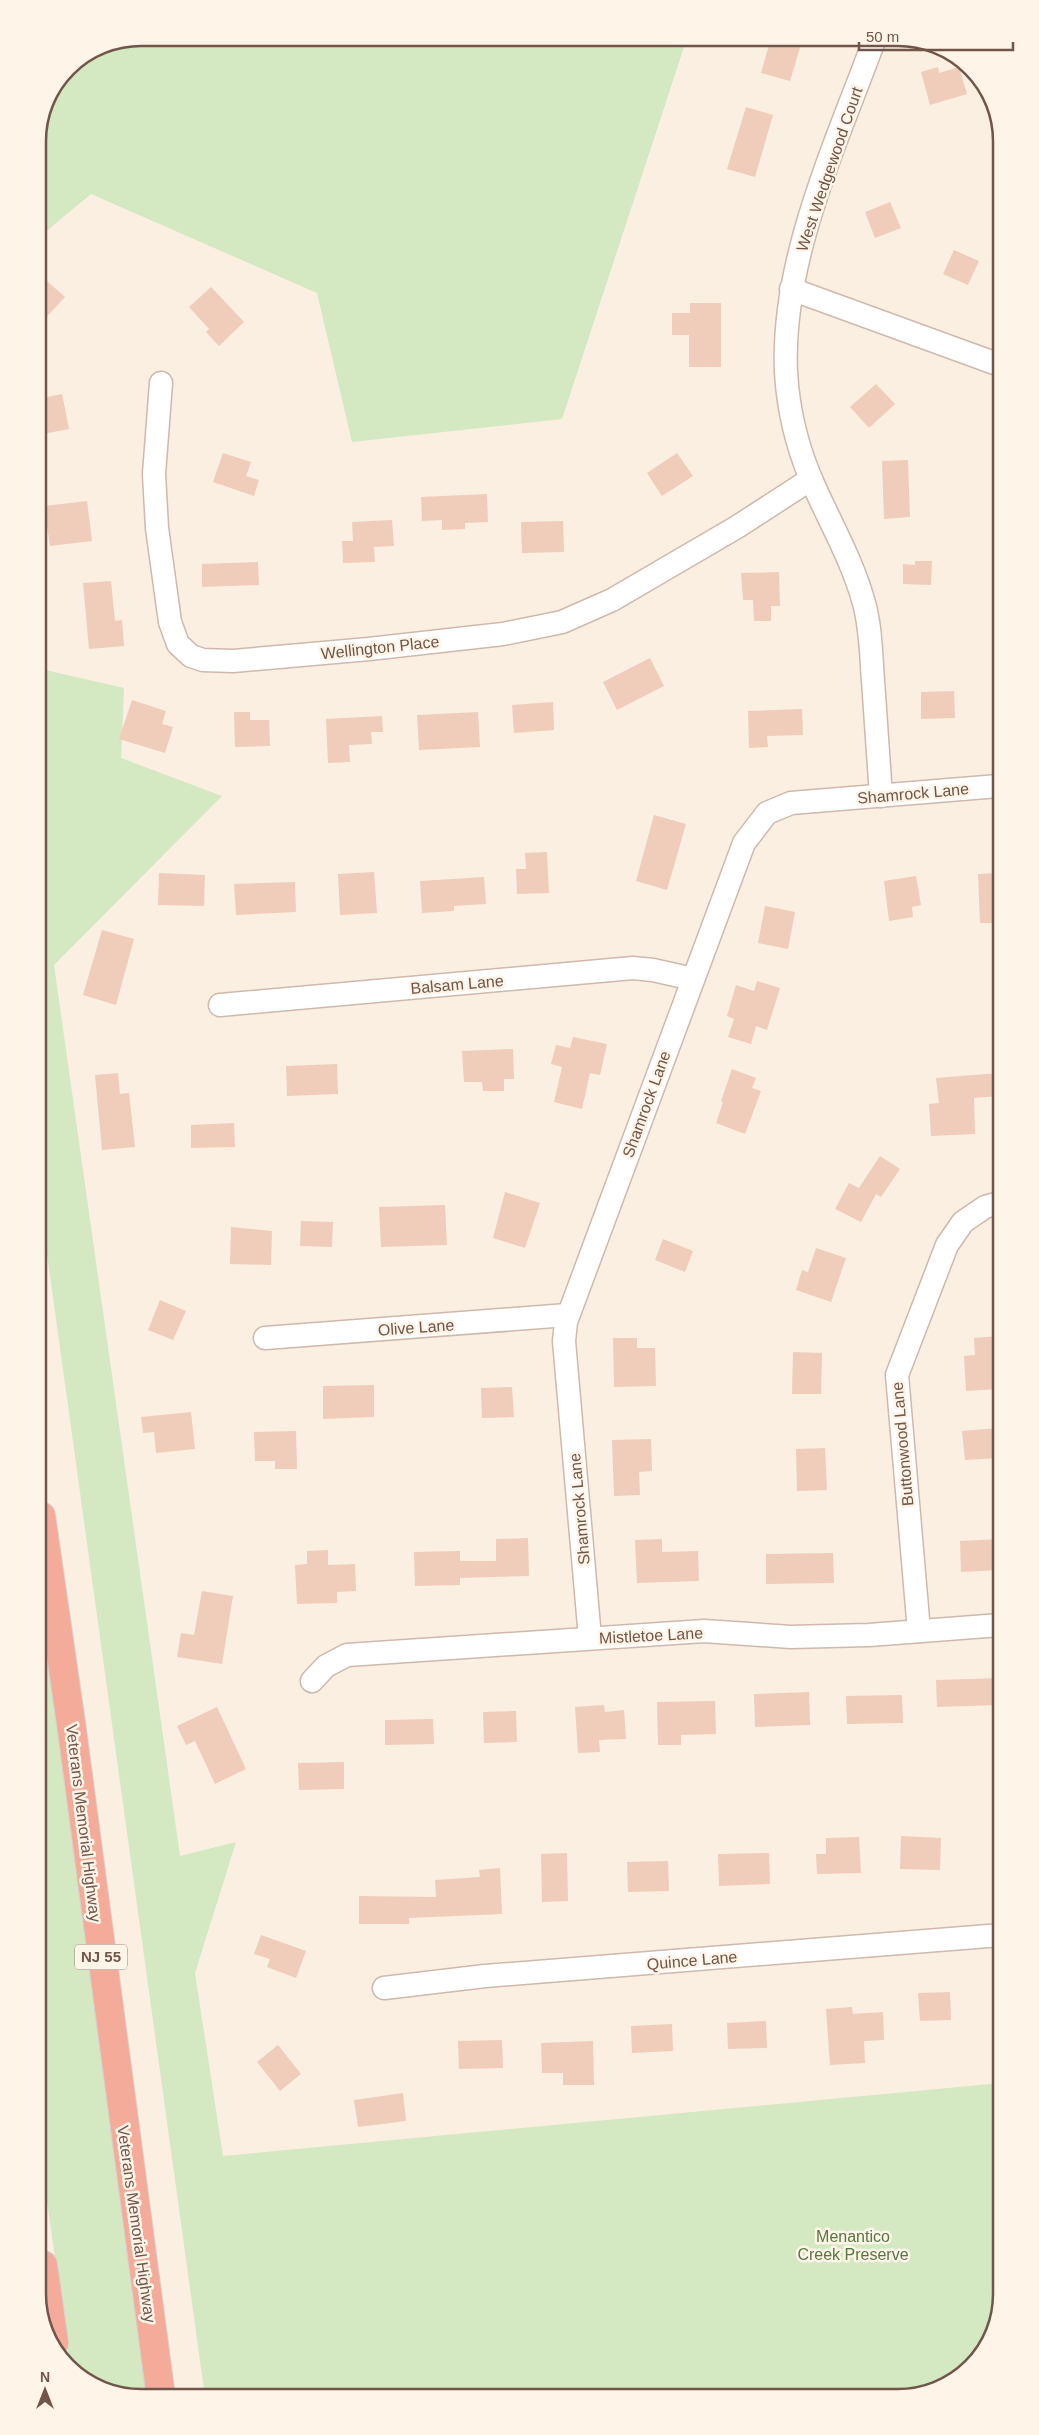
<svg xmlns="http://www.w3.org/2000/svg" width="1039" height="2435" font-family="Arial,sans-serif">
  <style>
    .green { fill: #d4e8c1 }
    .building { fill: #f0ccba }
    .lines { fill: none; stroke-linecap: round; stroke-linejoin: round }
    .street-casing { stroke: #ceb9ac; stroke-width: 25 }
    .highway-casing { stroke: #d8cfcc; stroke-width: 30 }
    .street { stroke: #fff; stroke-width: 22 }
    .highway { stroke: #f4ab9a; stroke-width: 28 }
    .labels { text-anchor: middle; stroke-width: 5; stroke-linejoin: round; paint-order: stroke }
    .shield { fill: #fef4e8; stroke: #9c8579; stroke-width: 1 }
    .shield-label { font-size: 15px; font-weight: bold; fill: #725549 }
    .street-label { font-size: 16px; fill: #725549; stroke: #fef4e8 }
    .park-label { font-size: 16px; fill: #557842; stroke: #fef4e8 }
    .rim { fill: none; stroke: #725549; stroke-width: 2.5 }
  </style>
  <rect width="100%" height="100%" fill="#fbefe2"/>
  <g class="green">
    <polygon points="141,38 687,38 562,419 352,442 317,293 91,194 38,238 38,134 48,95 68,68 102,45"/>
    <polygon points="39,650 45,670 124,688 121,758 222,796 54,965 180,1856 236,1842 195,1973 223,2156 1001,2083 1001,2294 980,2357 931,2392 205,2397 40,1203"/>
    <polygon points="41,1605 148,2397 134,2397 78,2376 70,2366 43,2172"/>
  </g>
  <g class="building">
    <polygon points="771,38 792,38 802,41 790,81 761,73"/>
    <polygon points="938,67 939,73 959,67 967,94 930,105 921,72"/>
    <polygon points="746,107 773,115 755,177 727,169"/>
    <polygon points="890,202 901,228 875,238 865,212"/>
    <polygon points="954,250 979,261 968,285 943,274"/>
    <polygon points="38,273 65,297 38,326"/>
    <polygon points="211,287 244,322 219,346 206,332 209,329 189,307"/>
    <polygon points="690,303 721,303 721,367 689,367 689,335 672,335 672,313 690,313"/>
    <polygon points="876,384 895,404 869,428 850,407"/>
    <polygon points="62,394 69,429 38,435 38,399"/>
    <polygon points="223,453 251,462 246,476 259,480 254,496 213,482"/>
    <polygon points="677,453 693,476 662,496 647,473"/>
    <polygon points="908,460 910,517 884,519 882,461"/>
    <polygon points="487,494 488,522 465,523 465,529 442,530 442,520 422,521 421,497"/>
    <polygon points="87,501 92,541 50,546 44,506"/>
    <polygon points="392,520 394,546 374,547 375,562 343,563 342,541 353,541 352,522"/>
    <polygon points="563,521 564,552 522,553 521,522"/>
    <polygon points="915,561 932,561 931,585 903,584 903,564 915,565"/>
    <polygon points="258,562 259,585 202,587 202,564"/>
    <polygon points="779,572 780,606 771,606 771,621 754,621 753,600 743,600 741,573"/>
    <polygon points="111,581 115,621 122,620 124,646 89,649 83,583"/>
    <polygon points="650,658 664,686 617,710 603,682"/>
    <polygon points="954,691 955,718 921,719 921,692"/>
    <polygon points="132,700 166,711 162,724 173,727 165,753 119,739"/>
    <polygon points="553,702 554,730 514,733 512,705"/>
    <polygon points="802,709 803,735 767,736 768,747 749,748 748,711"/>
    <polygon points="234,712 250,712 250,720 269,720 270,746 235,747"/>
    <polygon points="478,712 480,747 419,750 417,715"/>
    <polygon points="382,716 383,732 371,732 372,744 349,745 350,762 328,763 326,719"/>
    <polygon points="654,815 686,824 667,890 636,881"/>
    <polygon points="547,852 549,893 517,894 516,869 526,869 525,853"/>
    <polygon points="374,872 377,913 340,915 338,874"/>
    <polygon points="159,873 205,875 204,906 158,905"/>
    <polygon points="998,873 998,923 980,923 978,874"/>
    <polygon points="916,876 921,905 912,907 913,917 889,921 884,881"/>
    <polygon points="484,877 486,904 454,906 454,911 422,913 420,881"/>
    <polygon points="295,882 296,912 236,915 234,884"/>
    <polygon points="765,906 795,912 788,949 758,943"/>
    <polygon points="102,930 134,939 116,1005 83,995"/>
    <polygon points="757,981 780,988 767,1030 756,1026 751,1044 728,1037 734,1019 727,1016 736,985 754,991"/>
    <polygon points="573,1037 607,1044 600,1075 590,1073 582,1109 554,1102 562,1067 551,1064 556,1045 570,1048"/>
    <polygon points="513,1049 514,1079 504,1079 504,1091 483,1091 482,1082 464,1082 462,1051"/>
    <polygon points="337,1064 338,1094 287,1096 286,1066"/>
    <polygon points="732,1069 756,1078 752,1088 761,1091 745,1134 716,1123 723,1102 721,1101"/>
    <polygon points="118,1073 120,1094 129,1093 135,1147 102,1150 95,1075"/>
    <polygon points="998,1073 999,1096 974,1098 975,1134 931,1136 929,1104 939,1103 936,1078"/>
    <polygon points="234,1123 235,1147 191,1148 191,1125"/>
    <polygon points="880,1156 900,1169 881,1197 876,1194 861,1222 835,1209 849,1183 859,1188"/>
    <polygon points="505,1192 540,1203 525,1248 493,1238"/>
    <polygon points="445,1205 447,1245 381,1247 379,1207"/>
    <polygon points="301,1221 333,1222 332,1247 300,1246"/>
    <polygon points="231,1227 272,1231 271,1265 230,1264"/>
    <polygon points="663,1239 693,1251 685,1272 655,1260"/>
    <polygon points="816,1248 846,1258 831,1302 796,1290 802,1270 808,1272"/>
    <polygon points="160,1300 186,1311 173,1340 148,1330"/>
    <polygon points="999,1336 999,1389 966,1391 964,1356 975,1355 974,1338"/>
    <polygon points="613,1338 637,1338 637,1348 655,1348 656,1386 614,1387"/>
    <polygon points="793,1352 822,1353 821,1394 792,1394"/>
    <polygon points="374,1385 374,1417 323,1419 323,1386"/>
    <polygon points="512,1387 514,1417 482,1418 481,1388"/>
    <polygon points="191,1412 195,1449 156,1453 154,1432 143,1433 141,1417"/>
    <polygon points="999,1428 999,1458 965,1460 962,1431"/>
    <polygon points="296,1431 297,1469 275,1469 275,1461 255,1461 254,1432"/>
    <polygon points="651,1439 652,1471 639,1472 640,1495 614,1496 612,1440"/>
    <polygon points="825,1448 827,1490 797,1491 796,1449"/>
    <polygon points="528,1538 529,1576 460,1578 460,1585 415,1586 414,1552 460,1551 460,1561 496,1561 496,1539"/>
    <polygon points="662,1539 662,1552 698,1551 699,1581 637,1583 635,1540"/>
    <polygon points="1000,1539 1000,1570 961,1572 960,1541"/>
    <polygon points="328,1550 328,1565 355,1564 356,1591 337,1592 337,1603 297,1604 295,1565 307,1564 307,1551"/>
    <polygon points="833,1553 834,1583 766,1584 766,1554"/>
    <polygon points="202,1591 233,1596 222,1664 177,1657 181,1633 194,1635"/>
    <polygon points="1000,1678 1000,1705 937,1707 936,1680"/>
    <polygon points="809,1692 810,1725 755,1727 754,1694"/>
    <polygon points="902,1695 903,1723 847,1724 846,1696"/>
    <polygon points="715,1701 716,1734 681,1735 681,1745 658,1745 657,1702"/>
    <polygon points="604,1705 605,1712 624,1710 626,1739 599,1740 600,1752 578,1753 575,1707"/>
    <polygon points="217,1707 246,1769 215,1784 195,1741 186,1745 177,1726"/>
    <polygon points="516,1711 517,1742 484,1743 483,1712"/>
    <polygon points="433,1719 434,1744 385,1745 385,1720"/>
    <polygon points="344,1762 344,1789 299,1790 298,1763"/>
    <polygon points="901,1836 941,1838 940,1870 900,1869"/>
    <polygon points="859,1837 861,1873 817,1874 816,1854 826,1854 826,1838"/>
    <polygon points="567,1853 568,1901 542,1902 541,1854"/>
    <polygon points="769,1853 770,1884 719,1886 718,1854"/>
    <polygon points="668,1861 669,1891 628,1892 627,1862"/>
    <polygon points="500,1868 502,1914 409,1918 409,1924 359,1924 359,1896 436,1897 435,1880 480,1877 479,1870"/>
    <polygon points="261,1935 306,1951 296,1978 267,1967 270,1959 254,1954"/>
    <polygon points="950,1992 951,2020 920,2021 918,1993"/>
    <polygon points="852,2007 853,2014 883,2012 884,2040 864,2041 865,2063 830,2065 826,2009"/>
    <polygon points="766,2021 767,2048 728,2049 727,2023"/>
    <polygon points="672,2024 673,2051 632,2053 631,2026"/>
    <polygon points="502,2040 503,2068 459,2069 458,2041"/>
    <polygon points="593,2041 594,2085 563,2085 563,2073 542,2073 541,2043"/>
    <polygon points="278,2045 301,2074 280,2091 257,2062"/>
    <polygon points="403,2093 406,2121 358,2127 354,2100"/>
  </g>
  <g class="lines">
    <defs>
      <g id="street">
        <path d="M875,38C837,142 781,259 786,372C788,407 797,446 811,479C829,521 852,559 864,603C871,628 871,655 873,681C876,719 878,757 881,796"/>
        <polyline points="791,289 997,364"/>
        <polyline points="161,383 154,474 157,528 170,622 178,644 191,656 203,660 233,661 369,649 503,634 562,622 612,600 737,527 811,479"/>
        <polyline points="220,1005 633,968 653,970 693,979"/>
        <polyline points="265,1338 567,1315"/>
        <polyline points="919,1631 897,1375 947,1245 963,1222 985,1207 999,1203"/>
        <polyline points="590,1638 564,1341 566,1322 744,843 767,813 791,803 998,786"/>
        <polyline points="312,1681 326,1666 347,1655 704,1631 791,1637 869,1635 1000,1625"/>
        <polyline points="384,1988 485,1976 1001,1935"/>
      </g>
      <g id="highway">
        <polyline points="41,1516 72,1730 161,2397"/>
        <polyline points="43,2265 54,2343"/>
      </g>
    </defs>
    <use href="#street" class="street-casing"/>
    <use href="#highway" class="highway-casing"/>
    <use href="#street" class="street"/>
    <use href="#highway" class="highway"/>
  </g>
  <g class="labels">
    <rect class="shield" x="75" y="1944.5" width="52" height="25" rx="4"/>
    <g class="shield-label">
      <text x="101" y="1962">NJ 55</text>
    </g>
    <g class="street-label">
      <text transform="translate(829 169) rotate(-71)" y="6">West Wedgewood Court</text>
      <text transform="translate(380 647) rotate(-6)" y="6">Wellington Place</text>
      <text transform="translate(913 793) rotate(-5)" y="6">Shamrock Lane</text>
      <text transform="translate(457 984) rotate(-5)" y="6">Balsam Lane</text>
      <text transform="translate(646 1104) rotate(-70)" y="6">Shamrock Lane</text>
      <text transform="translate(416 1327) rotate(-4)" y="6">Olive Lane</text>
      <text transform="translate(902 1444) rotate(-95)" y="6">Buttonwood Lane</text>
      <text transform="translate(579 1509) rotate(-95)" y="6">Shamrock Lane</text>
      <text transform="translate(651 1635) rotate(-3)" y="6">Mistletoe Lane</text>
      <text transform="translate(84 1823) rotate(83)" y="6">Veterans Memorial Highway</text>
      <text transform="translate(692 1960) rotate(-5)" y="6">Quince Lane</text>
      <text transform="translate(137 2224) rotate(82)" y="6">Veterans Memorial Highway</text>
    </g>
    <g class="park-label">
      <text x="853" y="2242">Menantico<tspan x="853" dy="18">Creek Preserve</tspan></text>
    </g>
  </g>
  <path d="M0 0H1039V2435H0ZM141 46H898A95 95 0 0 1 993 141V2294A95 95 0 0 1 898 2389H141A95 95 0 0 1 46 2294V141A95 95 0 0 1 141 46Z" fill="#fef4e8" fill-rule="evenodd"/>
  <path class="rim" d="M141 46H898A95 95 0 0 1 993 141V2294A95 95 0 0 1 898 2389H141A95 95 0 0 1 46 2294V141A95 95 0 0 1 141 46Z"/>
  <g transform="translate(45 2390)" stroke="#fef4e8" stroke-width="4" paint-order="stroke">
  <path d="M0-4L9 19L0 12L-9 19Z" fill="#725549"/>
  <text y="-8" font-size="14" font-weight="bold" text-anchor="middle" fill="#725549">N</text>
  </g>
  <path d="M859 42v8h154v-8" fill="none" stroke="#725549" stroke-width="2.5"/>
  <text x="866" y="42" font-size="15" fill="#725549" stroke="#fef4e8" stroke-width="4" paint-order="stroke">50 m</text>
</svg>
